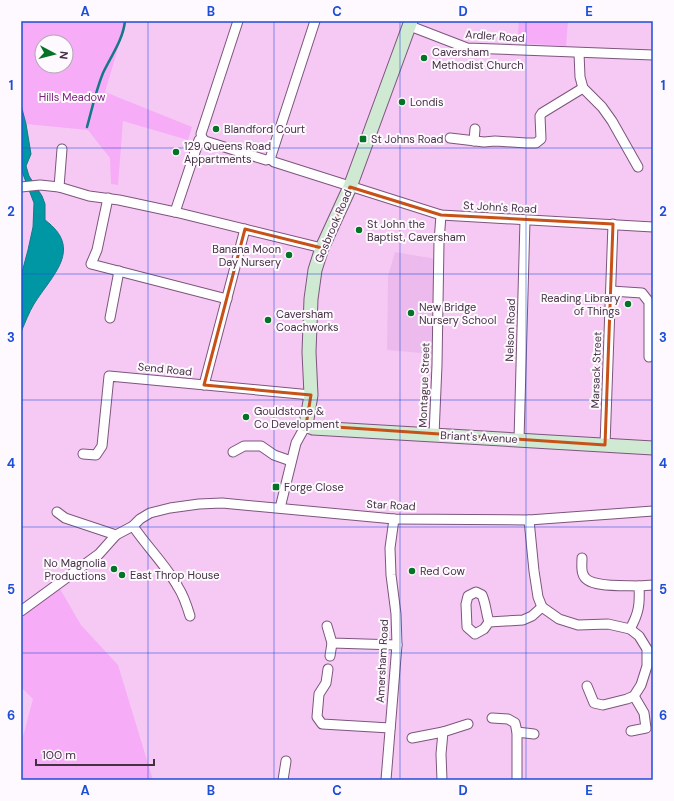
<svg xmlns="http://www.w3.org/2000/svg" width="674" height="801" font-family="'DM Sans',sans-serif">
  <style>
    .built { fill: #ecbaec }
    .green { fill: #f6acf6; fill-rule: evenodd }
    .water { fill: #0097a5; stroke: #147888 }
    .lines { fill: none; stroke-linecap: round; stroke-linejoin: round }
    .stream { stroke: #147888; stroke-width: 2.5 }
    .minor-casing { stroke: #7c557c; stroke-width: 11 }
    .secondary-casing { stroke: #7c557c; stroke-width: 15 }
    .minor { stroke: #fff; stroke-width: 9 }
    .secondary { stroke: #d0e9d3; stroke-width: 13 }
    .marked { fill: none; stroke: #c75117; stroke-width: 3; stroke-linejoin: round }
    .grid { fill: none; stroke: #1d4ed8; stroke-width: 1; stroke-opacity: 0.55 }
    .poi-dot { fill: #047326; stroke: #fef9fe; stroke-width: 1.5 }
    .labels { text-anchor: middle; stroke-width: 4; stroke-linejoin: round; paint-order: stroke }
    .street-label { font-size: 11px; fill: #433143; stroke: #fef9fe }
    .poi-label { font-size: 11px; fill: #433143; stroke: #fef9fe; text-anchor: start }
    .park-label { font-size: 11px; fill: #7b237e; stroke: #fef9fe }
    .neatline { fill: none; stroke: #1d4ed8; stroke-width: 1.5 }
    .grid-label { font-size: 13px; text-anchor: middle; font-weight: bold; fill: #1d4ed8 }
  </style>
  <rect width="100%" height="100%" fill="#f6c9f5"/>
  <polygon class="built" points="395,252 436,259 433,354 387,350 388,276"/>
  <g class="green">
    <path d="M21,21H126L105,92L192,127L188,140L123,121L118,185L111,184L110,158L88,130L26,124L21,105ZM42,42H66V66H42Z"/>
    <polygon points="519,21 568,21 566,46 517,43"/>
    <polygon points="60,589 81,625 118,665 153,780 21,780 21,744 33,699 21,687 21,616"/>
  </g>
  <path class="water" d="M21,105L26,124L31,154L26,166L29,176L42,196L45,204V220C84,249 52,275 34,304C29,312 25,323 21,332V276L28,250L33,227L34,203L21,169Z"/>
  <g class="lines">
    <path class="stream" d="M87,127C92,109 96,90 103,73C111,56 123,40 125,21"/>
    <defs>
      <g id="minor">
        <polyline points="410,26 467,48 653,55"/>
        <polyline points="579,53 580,77 583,88 602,107 612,121 638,167"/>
        <polyline points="202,138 205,141 266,160 270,159 274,162 441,215 653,227"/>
        <polyline points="450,138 484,142 495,141 526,143 536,143 541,139 540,116 542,113 583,88"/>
        <polyline points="474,141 475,129"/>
        <polyline points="270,159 315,21"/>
        <polyline points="21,187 40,185 59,187 89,196 119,200 175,212 322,248"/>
        <polyline points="59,187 62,149"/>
        <polyline points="108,198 97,250 91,264 227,299"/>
        <polyline points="175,212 199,140 202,138 201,134 238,21"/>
        <polyline points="611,291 642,293 649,302 649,357"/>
        <polyline points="110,318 119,271"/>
        <polyline points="204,385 245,229"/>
        <polyline points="434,435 437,365 439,242 441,215"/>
        <polyline points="519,440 525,220"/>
        <polyline points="605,445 613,224"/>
        <polyline points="233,452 244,446 261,446 274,455 291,461"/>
        <polyline points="83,454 96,455 102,446 109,376 311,395"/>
        <polyline points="280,508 296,443 306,425"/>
        <polyline points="57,512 65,518 116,535"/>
        <polyline points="529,520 534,571 538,597 542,607 559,619 578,625 608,624 630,629 639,636 647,649 647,666 641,685 634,696 627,699 603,705 594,703 587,686"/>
        <path d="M133,526C147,547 166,565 178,587C184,596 187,606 190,616"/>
        <path d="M582,558C582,563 581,570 583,574C587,589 627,585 639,586C640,604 639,613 630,629"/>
        <polyline points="639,586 653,585"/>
        <polyline points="21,611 99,554 116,535 133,526 140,519 150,513 170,508 199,504 222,503 394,519 529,520 653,511"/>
        <path d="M489,622C486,613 486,604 482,595L476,592L468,596L466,604L467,627L475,634L484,629L489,622L523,620L532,616L542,607"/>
        <polyline points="327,626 332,643 397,645"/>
        <polyline points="330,656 332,643"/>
        <polyline points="328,669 326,683 319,694 317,717 322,724 390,728"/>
        <polyline points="492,718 508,719 515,723 517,732"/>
        <polyline points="631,731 646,728 644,713 634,696"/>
        <polyline points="412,738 443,732"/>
        <polyline points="283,780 286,761"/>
        <polyline points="386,780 397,645 396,614 391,575 390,548 394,519"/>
        <polyline points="442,780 441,754 443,732 468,724"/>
        <polyline points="517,780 517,732 534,734"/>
      </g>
      <polyline id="secondary" points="411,21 350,187 322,248 315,270 311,299 309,352 311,395 306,425 313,428 653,448"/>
    </defs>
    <use href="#minor" class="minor-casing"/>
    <use href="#secondary" class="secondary-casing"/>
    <use href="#minor" class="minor"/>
    <use href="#secondary" class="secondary"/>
  </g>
  <path class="marked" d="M350,187L441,215L613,224L605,445L306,425L311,395L204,385L245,229L322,248Z"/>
  <path class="grid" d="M148,21V780M274,21V780M400,21V780M526,21V780M21,148H653M21,274H653M21,400H653M21,527H653M21,653H653"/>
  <g class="poi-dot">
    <circle cx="424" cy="58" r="4"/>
    <circle cx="402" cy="102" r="4"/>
    <circle cx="216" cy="129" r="4"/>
    <rect x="359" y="135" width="8" height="8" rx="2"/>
    <circle cx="176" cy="152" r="4"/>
    <circle cx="359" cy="230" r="4"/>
    <circle cx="289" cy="255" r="4"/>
    <circle cx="628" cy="304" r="4"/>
    <circle cx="411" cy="313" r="4"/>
    <circle cx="268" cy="320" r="4"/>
    <circle cx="246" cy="417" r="4"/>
    <rect x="272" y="483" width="8" height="8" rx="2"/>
    <circle cx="114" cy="569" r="4"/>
    <circle cx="412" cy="571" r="4"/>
    <circle cx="122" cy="575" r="4"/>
  </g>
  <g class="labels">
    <g class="street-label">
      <text transform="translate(495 36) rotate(4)" y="4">Ardler Road</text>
      <text transform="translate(500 207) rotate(3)" y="4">St John's Road</text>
      <text transform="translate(333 226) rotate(-67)" y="4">Gosbrook Road</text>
      <text transform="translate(510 330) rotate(-88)" y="4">Nelson Road</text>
      <text transform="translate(165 369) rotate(6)" y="4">Send Road</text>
      <text transform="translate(596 370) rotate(-88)" y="4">Marsack Street</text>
      <text transform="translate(424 385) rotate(-88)" y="4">Montague Street</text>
      <text transform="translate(479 437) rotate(3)" y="4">Briant's Avenue</text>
      <text transform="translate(391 505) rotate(3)" y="4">Star Road</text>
      <text transform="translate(382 661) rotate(-87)" y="4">Amersham Road</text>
    </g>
    <g class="poi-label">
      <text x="432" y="56">Caversham<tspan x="432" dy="13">Methodist Church</tspan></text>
      <text x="410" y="106">Londis</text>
      <text x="224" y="133">Blandford Court</text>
      <text x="371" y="143">St Johns Road</text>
      <text x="184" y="150">129 Queens Road<tspan x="184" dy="13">Appartments</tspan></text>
      <text x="367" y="228">St John the<tspan x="367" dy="13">Baptist, Caversham</tspan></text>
      <text x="281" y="253" text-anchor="end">Banana Moon<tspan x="281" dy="13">Day Nursery</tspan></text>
      <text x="620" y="302" text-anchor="end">Reading Library<tspan x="620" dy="13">of Things</tspan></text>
      <text x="419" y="311">New Bridge<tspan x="419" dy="13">Nursery School</tspan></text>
      <text x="276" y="318">Caversham<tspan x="276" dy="13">Coachworks</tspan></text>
      <text x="254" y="415">Gouldstone &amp;<tspan x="254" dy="13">Co Development</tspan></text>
      <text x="284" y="491">Forge Close</text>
      <text x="106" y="567" text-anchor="end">No Magnolia<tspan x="106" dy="13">Productions</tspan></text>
      <text x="420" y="575">Red Cow</text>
      <text x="130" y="579">East Throp House</text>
    </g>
    <g class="park-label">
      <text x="72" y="101">Hills Meadow</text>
    </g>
  </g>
  <rect width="674" height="801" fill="none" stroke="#fef9fe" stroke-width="44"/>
  <g transform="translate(54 54) rotate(97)"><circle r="19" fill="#fef9fe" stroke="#b3a9b3"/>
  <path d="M0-3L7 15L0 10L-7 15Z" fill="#047326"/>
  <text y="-6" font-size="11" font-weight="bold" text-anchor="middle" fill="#433143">N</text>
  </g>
  <path d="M36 759v6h118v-6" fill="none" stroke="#433143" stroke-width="2"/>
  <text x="42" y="759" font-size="12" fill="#433143" stroke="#fef9fe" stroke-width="3" paint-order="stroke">100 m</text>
  <rect x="22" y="22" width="630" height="757" class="neatline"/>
  <g class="grid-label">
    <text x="85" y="16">A</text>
    <text x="211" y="16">B</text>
    <text x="337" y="16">C</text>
    <text x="463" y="16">D</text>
    <text x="589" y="16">E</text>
    <text x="11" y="90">1</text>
    <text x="663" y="90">1</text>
    <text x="11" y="216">2</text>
    <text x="663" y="216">2</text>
    <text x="11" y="342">3</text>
    <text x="663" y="342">3</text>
    <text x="11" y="468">4</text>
    <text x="663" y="468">4</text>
    <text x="11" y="594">5</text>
    <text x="663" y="594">5</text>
    <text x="11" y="720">6</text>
    <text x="663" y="720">6</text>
    <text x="85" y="795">A</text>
    <text x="211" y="795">B</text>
    <text x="337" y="795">C</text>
    <text x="463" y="795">D</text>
    <text x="589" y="795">E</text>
  </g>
</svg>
